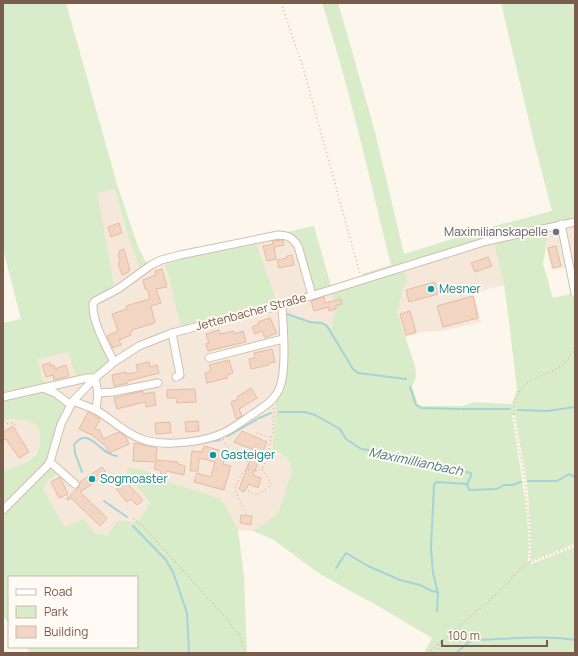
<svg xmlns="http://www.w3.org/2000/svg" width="578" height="656" font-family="Manrope,sans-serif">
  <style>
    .residential { fill: #f5e8da }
    .green { fill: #d8ecc9 }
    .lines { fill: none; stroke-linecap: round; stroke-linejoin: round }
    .stream { stroke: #a5d3da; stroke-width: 2 }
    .building { fill: #f3d5c3; stroke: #e6bba3 }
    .minor-casing { stroke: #d1beb0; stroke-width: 9 }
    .path { stroke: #d9b8a5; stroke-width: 1.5; stroke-dasharray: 1 3; stroke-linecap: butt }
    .minor { stroke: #fff; stroke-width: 7 }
    .worship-dot { fill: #6b7280; stroke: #fffaf3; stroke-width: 1.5 }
    .culture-dot { fill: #0f9aa8; stroke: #fffaf3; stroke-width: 1.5 }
    .labels { text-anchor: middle; stroke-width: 4; stroke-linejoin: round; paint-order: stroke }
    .worship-label { font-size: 12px; fill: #5b616d; stroke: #fffaf3; text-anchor: end }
    .culture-label { font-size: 12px; fill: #0d838f; stroke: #fffaf3; text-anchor: start }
    .street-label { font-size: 12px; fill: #7a5c4d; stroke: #fffaf3 }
    .water-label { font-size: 13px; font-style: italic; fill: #437c86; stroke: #fffaf3 }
  </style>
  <rect width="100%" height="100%" fill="#fdf6ec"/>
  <g class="residential">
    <polygon points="115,189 129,240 140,268 143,268 150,270 165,262 181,328 332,292 336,309 331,329 323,322 310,321 286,313 282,388 276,401 276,415 272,449 286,457 290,463 292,472 278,514 253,531 238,530 225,504 219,498 166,481 148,471 128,467 126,475 150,502 139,521 126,522 118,520 107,535 65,527 43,487 48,480 59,473 53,467 57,428 66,406 48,392 37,360 68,352 77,379 90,307 115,289 96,193"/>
    <polygon points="575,224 575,296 568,267 552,270 546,247 547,240 546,230"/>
    <polygon points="287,237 296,245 309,293 278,304 256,243 271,238"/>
    <polygon points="494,243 504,285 474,293 481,322 441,331 422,332 405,338 397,313 403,289 407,283 405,271"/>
    <polygon points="3,419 18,419 31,422 37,426 40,432 40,447 35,454 21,465 3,471"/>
  </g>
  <g class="green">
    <path d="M3,3H66L117,184L137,244L147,265L140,268L129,240L115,189L97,193L115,289L92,301L110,359C105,372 89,375 77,379L68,352L37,360L46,386L3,396V323L21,319L3,249Z"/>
    <path d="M322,3H338L342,16L375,132L404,254L494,226L552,211L535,146L501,3H575V219L523,230L364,277L362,274L391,265C369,177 350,89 322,3Z"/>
    <polygon points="314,226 331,286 314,291 301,246 282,233"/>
    <polygon points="546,230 547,240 543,264 553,298 574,293 575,296 575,544 531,561 531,545 528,492 515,415 512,415 526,505 529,543 528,561 531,564 575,547 575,653 424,653 432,638 373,603 350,591 317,572 274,540 253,531 278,514 292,472 290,463 286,457 272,449 276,415 276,401 282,388 286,313 310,321 323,322 328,325 331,329 336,309 332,292 405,271 407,283 403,289 397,313 415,366 416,377 412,387 418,404 422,406 463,406 474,402 512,404 517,390 509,321 504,285 494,243"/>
    <polygon points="256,243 278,304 181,328 165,262 176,258"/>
    <path d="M43,390L64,401L66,406L57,428L47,463L3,507V471C14,467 27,464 36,454C40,449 40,443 40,436C40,418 17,419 3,419V399Z"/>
    <polygon points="53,467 60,473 48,480 43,488 65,527 84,519 95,533 107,535 118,520 126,522 139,521 150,502 126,475 128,467 148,471 166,481 219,498 225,504 238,530 244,576 247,653 30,653 26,647 137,647 137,577 9,577 9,624 3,616 3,513 49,468"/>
  </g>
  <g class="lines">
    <g class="stream">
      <polyline points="287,314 310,322 322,323 327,326 353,369 358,373 406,379"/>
      <polyline points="410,387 416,405 421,408 460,409"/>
      <polyline points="462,409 510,409"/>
      <polyline points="518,410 547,411 575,407"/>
      <polyline points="279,412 305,412 315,415 340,429 346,439 361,449 378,451 433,465 471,473 471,476 467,484 469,490 497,489 504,485 512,485 521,482"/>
      <polyline points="228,436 259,418 271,413"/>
      <polyline points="213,441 220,440"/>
      <path d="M82,472L75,453L74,445C89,424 99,455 117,456"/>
      <polyline points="528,481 557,481 569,474 575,477"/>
      <polyline points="104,501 127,517"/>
      <polyline points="133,526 166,560 173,572 187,613 189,653"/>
      <polyline points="336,568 346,553 368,566 400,580 420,585 432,591 437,592"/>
      <polyline points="437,611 438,593 433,573 431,548 434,485 436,482 467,484"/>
      <path d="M456,653L469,642L477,640C510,639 543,635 575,640"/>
    </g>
  </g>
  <g class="building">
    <polygon points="119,223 122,233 111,237 108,227"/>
    <polygon points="281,240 283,240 284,245 274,247 276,259 267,261 263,246 273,244 272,241"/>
    <polygon points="556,246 561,266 553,268 548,248"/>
    <polygon points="124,249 130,270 128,270 129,272 122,275 118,263 120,262 118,254 120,254 119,251"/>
    <polygon points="292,255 294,265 279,268 277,260 287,258 287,256"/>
    <polygon points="488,257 492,266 475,272 471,263"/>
    <polygon points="162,269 167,287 156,289 161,303 151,306 155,323 132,330 133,331 130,332 131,335 119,340 121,345 113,348 107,336 118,331 112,314 127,309 126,306 150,299 147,289 145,289 143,280 156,275 155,271"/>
    <polygon points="435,282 438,294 409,302 406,290"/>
    <polygon points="473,296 478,318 443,327 437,306"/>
    <polygon points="324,297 325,303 341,299 342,304 336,305 336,309 329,311 329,307 314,311 311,301"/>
    <polygon points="410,311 416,332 406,335 400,314"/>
    <polygon points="270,318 277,333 265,338 262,331 255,334 252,327 259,324 258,322"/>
    <polygon points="219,330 220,334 234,331 234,334 243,331 246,342 208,351 206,343 209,343 206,334"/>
    <polygon points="272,349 275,362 269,363 269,365 251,369 249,359 255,358 254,353"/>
    <polygon points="229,360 233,373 227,375 227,378 207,383 205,373 211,371 209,365"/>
    <polygon points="149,362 150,367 157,365 159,373 128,381 128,383 114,386 112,375 126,372 126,374 138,372 136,365"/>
    <polygon points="50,363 50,366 54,365 55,369 66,365 69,376 54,380 53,375 46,377 42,365"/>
    <polygon points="251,388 257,398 239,409 242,416 236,419 231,402 238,399 237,397"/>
    <polygon points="195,389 196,402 177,403 176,398 167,398 167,390"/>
    <polygon points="143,391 143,394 154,392 156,405 146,407 145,402 117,409 114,398"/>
    <polygon points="88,412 100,419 95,429 100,430 103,439 119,432 126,437 129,444 109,453 106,446 92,435 79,429"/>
    <polygon points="198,421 199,431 186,432 185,422"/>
    <polygon points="170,422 171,433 156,434 155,423"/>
    <polygon points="13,426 29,452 19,458 6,439 3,440 3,432"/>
    <polygon points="242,431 267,442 253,475 261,478 258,488 249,484 244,492 239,489 254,450 234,442"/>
    <polygon points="134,443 157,448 156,460 178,462 178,464 185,466 184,475 166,471 165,476 160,475 161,471 154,469 156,462 133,461"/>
    <polygon points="204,446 226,452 223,464 231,466 224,490 194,482 197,473 211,477 215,462 199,458 198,471 190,471 192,451 202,452"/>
    <polygon points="102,467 107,474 80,492 107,518 100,526 71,498 68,500 66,499 79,487 80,482"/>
    <polygon points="60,477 68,494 59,498 51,482"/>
    <polygon points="125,481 143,500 137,505 131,499 127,502 116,489"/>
    <polygon points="241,515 252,516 251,525 240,523"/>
  </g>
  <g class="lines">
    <defs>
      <g id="minor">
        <polyline points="561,224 575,293"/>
        <polyline points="172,333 180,375 176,377"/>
        <polyline points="209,358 283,339"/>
        <path d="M114,362C106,346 92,322 93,304L95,301L118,289L151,265L161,260L180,255L278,235C288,235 293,238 298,246L312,295"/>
        <polyline points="43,388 87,378 95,378 98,393 96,410"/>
        <polyline points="98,393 113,392 158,383"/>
        <polyline points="3,397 43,388 55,393 71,405"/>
        <path d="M73,401C81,404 89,407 96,410C113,420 128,436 148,441C169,446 206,442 225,432C235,427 244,420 253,414C265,406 275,400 280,387C287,367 283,326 282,305"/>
        <polyline points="50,462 75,484"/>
        <polyline points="3,510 47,466 50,462 61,424 73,401 95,378 114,362 139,346 172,333 282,305 487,241 575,222"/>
      </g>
    </defs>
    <use href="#minor" class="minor-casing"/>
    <g class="path">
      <polyline points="281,3 302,64 360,274"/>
      <polyline points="3,424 13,423 15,425"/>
      <polyline points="257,433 271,438 273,431 274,408"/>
      <polyline points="223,439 229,450 239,451 245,455 249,469"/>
      <polyline points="248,491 258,495 271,485 271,483 262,469"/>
      <polyline points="246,514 236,492 235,487 243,472 249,469 255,471 262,469 268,457 271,438"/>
      <polyline points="133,519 140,523 228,620 240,637 245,653"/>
      <path d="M530,562V539L526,489L514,420C509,365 563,386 575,346"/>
      <polyline points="428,653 500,591 522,567 530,562 575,546"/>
      <polyline points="437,653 439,644"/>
    </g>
    <use href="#minor" class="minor"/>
  </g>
  <circle class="worship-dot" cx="556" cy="232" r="4"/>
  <g class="culture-dot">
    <circle cx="431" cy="289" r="4"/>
    <circle cx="213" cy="455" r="4"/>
    <circle cx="92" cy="479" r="4"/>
  </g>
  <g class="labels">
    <g class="worship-label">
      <text x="548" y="236">Maximilianskapelle</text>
    </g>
    <g class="culture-label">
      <text x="439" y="293">Mesner</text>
      <text x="221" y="459">Gasteiger</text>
      <text x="100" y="483">Sogmoaster</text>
    </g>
    <g class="street-label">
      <text transform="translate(251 312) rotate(-15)" y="4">Jettenbacher Straße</text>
    </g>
    <g class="water-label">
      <text transform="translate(416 461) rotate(12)" y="5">Maximillianbach</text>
    </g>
  </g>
  <rect width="578" height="656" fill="none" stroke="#7a5c4d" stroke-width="8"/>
  <rect x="8" y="576" width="130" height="72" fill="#fffaf3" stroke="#cabbb1"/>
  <rect x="16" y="589" width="20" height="6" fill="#ffffff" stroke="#cabbb1"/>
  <text x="44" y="596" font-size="12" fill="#7a5c4d">Road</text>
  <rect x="16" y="606" width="20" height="12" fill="#d8ecc9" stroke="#cabbb1"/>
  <text x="44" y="616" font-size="12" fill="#7a5c4d">Park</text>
  <rect x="16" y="626" width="20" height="12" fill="#f3d5c3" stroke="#cabbb1"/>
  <text x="44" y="636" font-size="12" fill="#7a5c4d">Building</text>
  <path d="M442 640v6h105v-6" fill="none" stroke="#7a5c4d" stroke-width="2"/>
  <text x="448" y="640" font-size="12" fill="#7a5c4d" stroke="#fffaf3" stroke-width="3" paint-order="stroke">100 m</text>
</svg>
